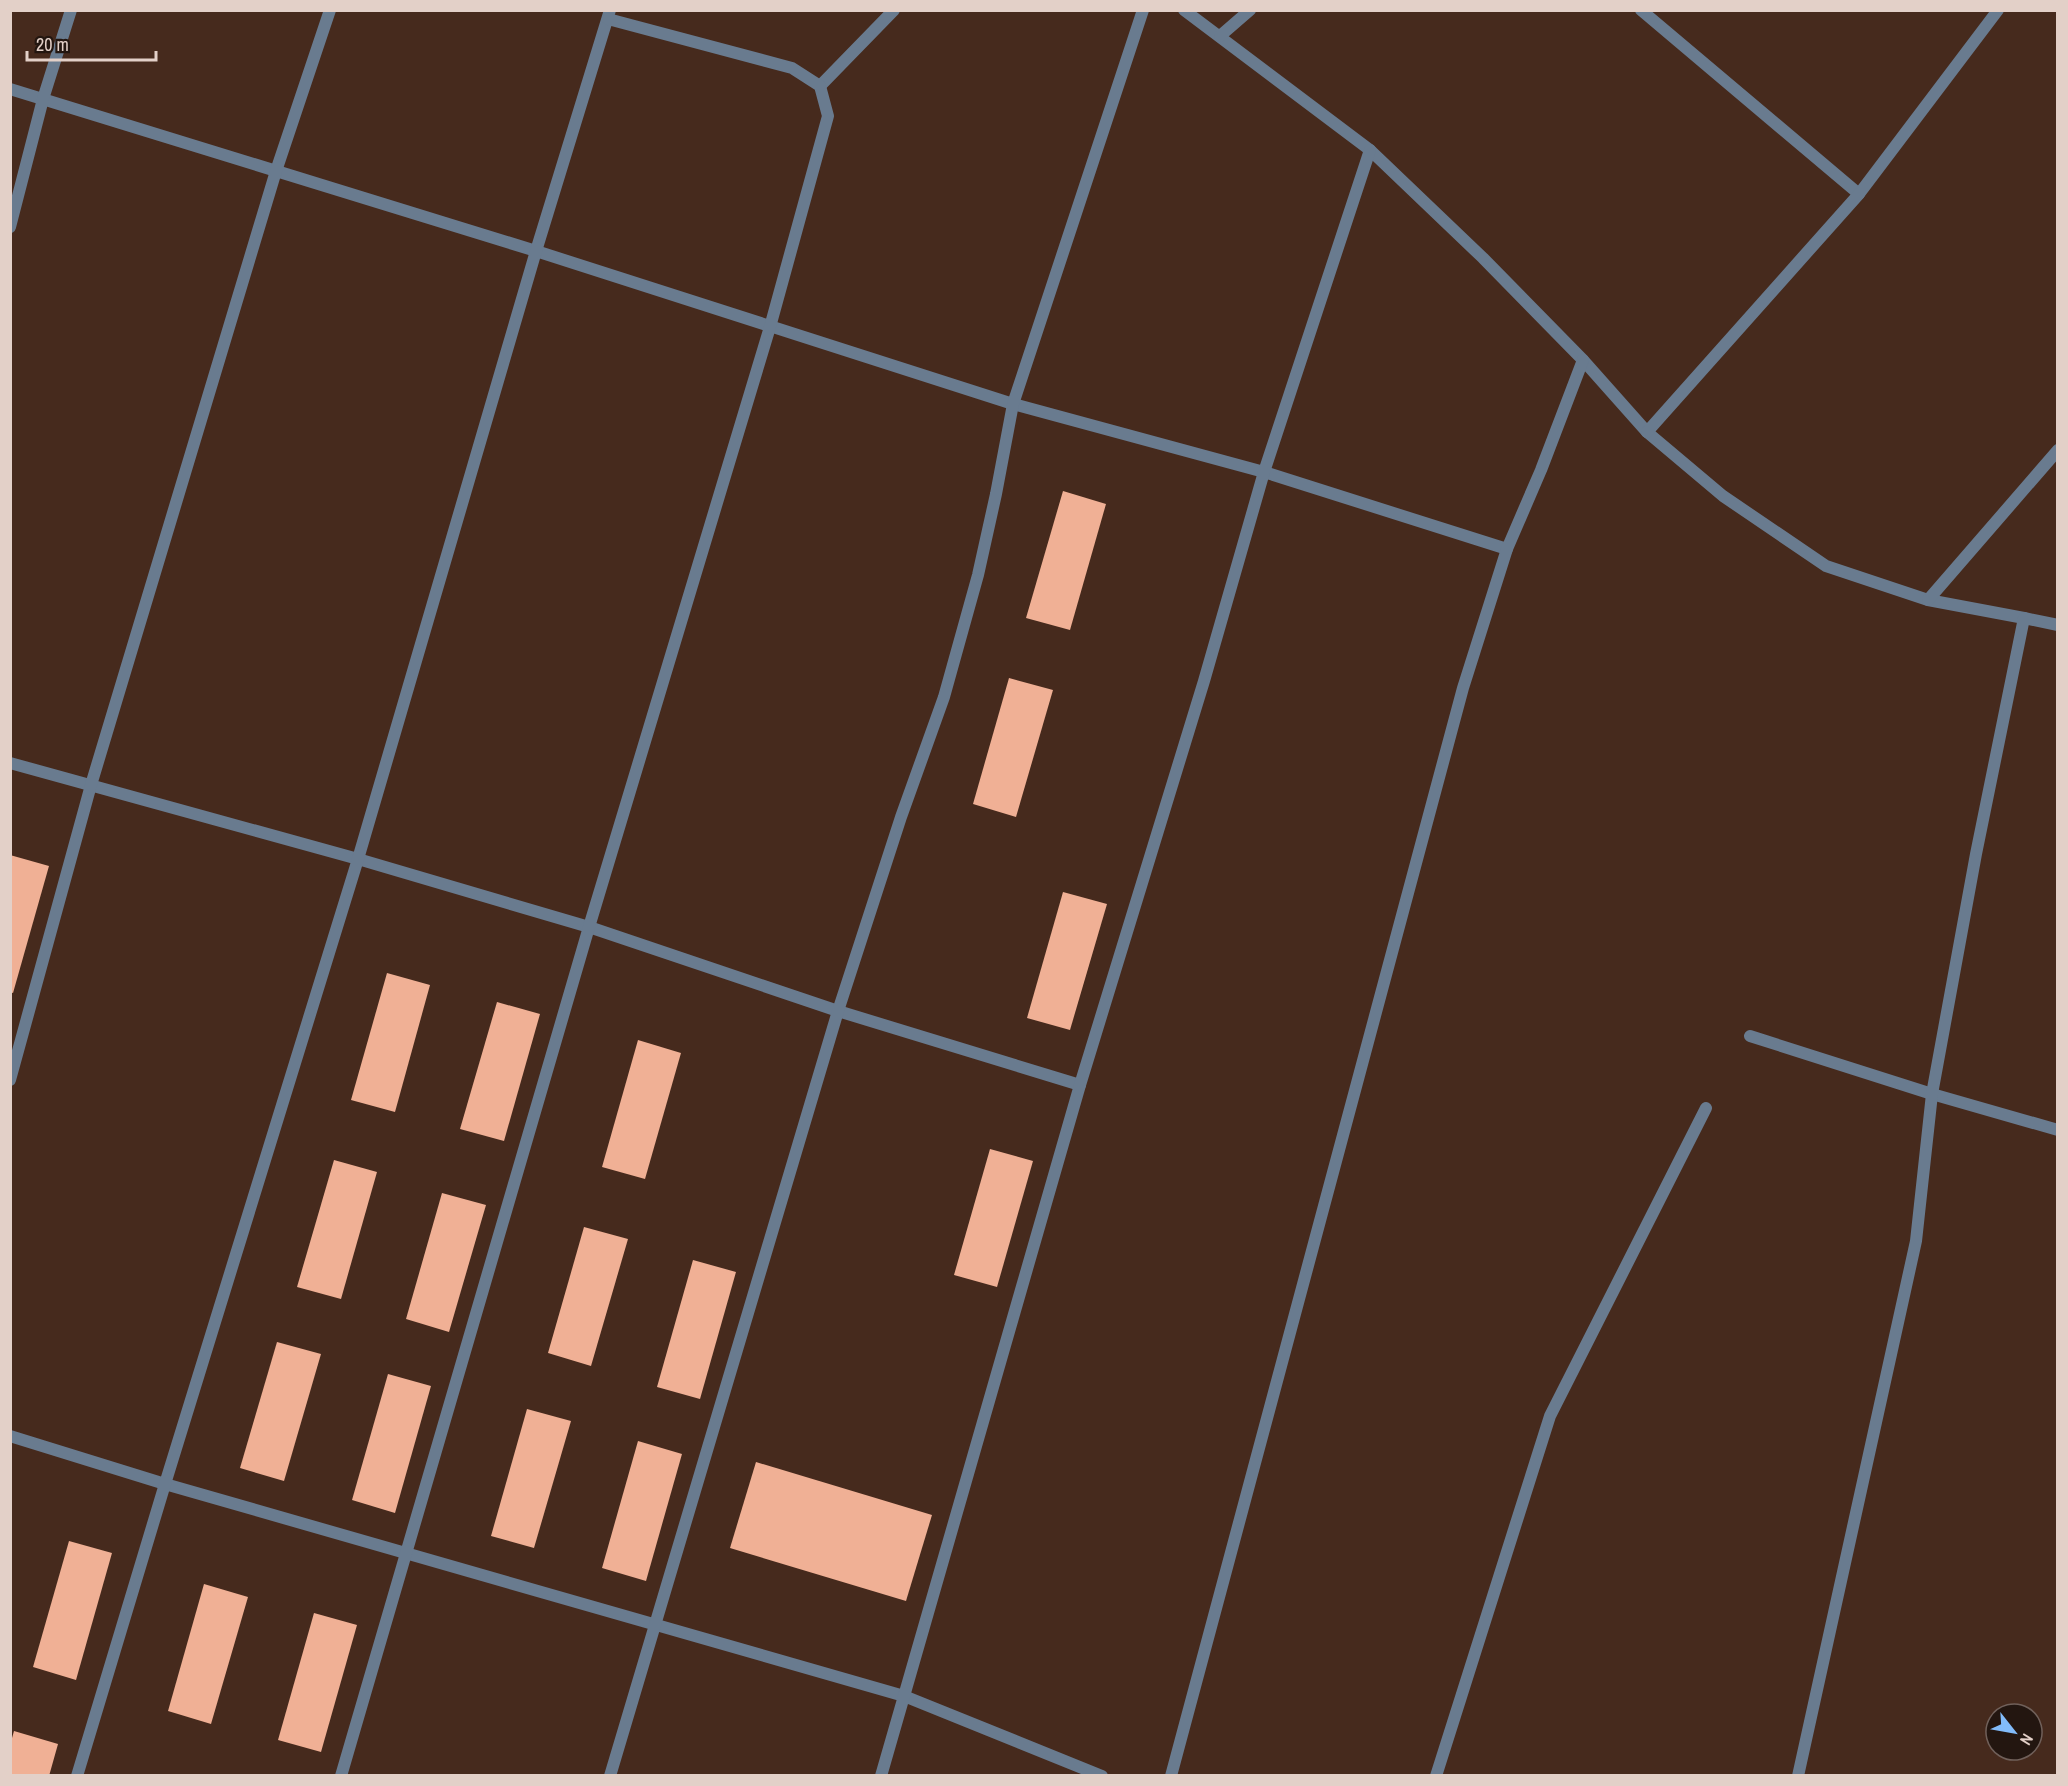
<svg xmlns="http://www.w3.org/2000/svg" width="2068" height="1786" font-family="'Archivo Narrow',sans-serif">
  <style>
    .building { fill: #f0b095 }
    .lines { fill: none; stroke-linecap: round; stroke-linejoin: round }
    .minor { stroke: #697b8f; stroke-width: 12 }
  </style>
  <rect width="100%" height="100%" fill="#462a1d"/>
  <g class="building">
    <polygon points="1063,491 1106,504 1070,630 1026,618"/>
    <polygon points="1009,678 1053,690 1016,817 973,804"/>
    <polygon points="10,855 49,866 13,993 10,992"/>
    <polygon points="1063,892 1107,904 1070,1030 1027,1018"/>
    <polygon points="387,973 430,985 395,1112 351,1100"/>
    <polygon points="497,1002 540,1014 504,1141 460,1129"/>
    <polygon points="638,1040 681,1053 645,1179 602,1167"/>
    <polygon points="990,1149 1033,1161 997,1287 954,1275"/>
    <polygon points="334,1160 377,1172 341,1299 297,1287"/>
    <polygon points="442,1193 486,1205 449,1332 406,1319"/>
    <polygon points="584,1227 628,1239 591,1366 548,1353"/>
    <polygon points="693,1260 736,1272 700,1399 657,1387"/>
    <polygon points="277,1342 321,1354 284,1481 240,1468"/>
    <polygon points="388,1374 431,1386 395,1513 352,1500"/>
    <polygon points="527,1409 571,1421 534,1548 491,1536"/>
    <polygon points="638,1441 682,1454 646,1581 602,1568"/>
    <polygon points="756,1462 932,1515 906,1601 730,1548"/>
    <polygon points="69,1541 112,1553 76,1680 33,1667"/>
    <polygon points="204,1584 248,1597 211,1724 168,1711"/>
    <polygon points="314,1613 357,1625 321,1752 278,1740"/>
    <polygon points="14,1731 58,1744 49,1776 10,1776 10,1745"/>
  </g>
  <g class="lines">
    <g class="minor">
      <polyline points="1184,10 1370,150 1483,258 1583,360 1647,432 1723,496 1826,566 1928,600 2024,618"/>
      <polyline points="1641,10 1859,194"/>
      <polyline points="1220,36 1250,10"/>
      <polyline points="820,86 894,10"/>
      <polyline points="10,89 536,251 1013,404 1264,472 1507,549"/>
      <polyline points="10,227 43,99 71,10"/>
      <polyline points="1647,432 1859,194 1998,10"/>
      <polyline points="1928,600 2058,450"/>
      <polyline points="10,763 358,859 589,927 838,1011 1080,1085"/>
      <polyline points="1750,1036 1932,1094 2058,1130"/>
      <polyline points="10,1080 91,785 276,171 330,10"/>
      <polyline points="10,1436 165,1484 904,1696 1102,1776"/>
      <polyline points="77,1776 165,1484 358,859 536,251 610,10"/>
      <polyline points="341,1776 589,927 770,327 828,116 820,86 792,68 608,19"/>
      <polyline points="610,1776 838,1011 901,817 944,697 978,575 996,494 1013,404 1143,10"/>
      <polyline points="881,1776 1080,1085 1204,681 1264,472 1370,150"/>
      <polyline points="1171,1776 1463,688 1507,549 1541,470 1583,360"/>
      <polyline points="1436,1776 1550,1416 1706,1108"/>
      <polyline points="1798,1776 1916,1241 1932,1094 1976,854 2024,618 2058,625"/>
    </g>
  </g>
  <rect width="2068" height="1786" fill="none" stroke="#e3d0c8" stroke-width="24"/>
  <g transform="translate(2014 1732) rotate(121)"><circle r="28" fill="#231610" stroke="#70605a" stroke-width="1.5"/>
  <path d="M0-4.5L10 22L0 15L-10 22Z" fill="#82bcfa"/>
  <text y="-9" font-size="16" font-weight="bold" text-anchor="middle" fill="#e3d0c8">N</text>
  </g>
  <path d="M27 51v9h129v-9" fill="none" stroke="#e3d0c8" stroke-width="3"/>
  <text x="36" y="51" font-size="18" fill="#e3d0c8" stroke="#231610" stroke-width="4.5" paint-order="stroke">20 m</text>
</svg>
